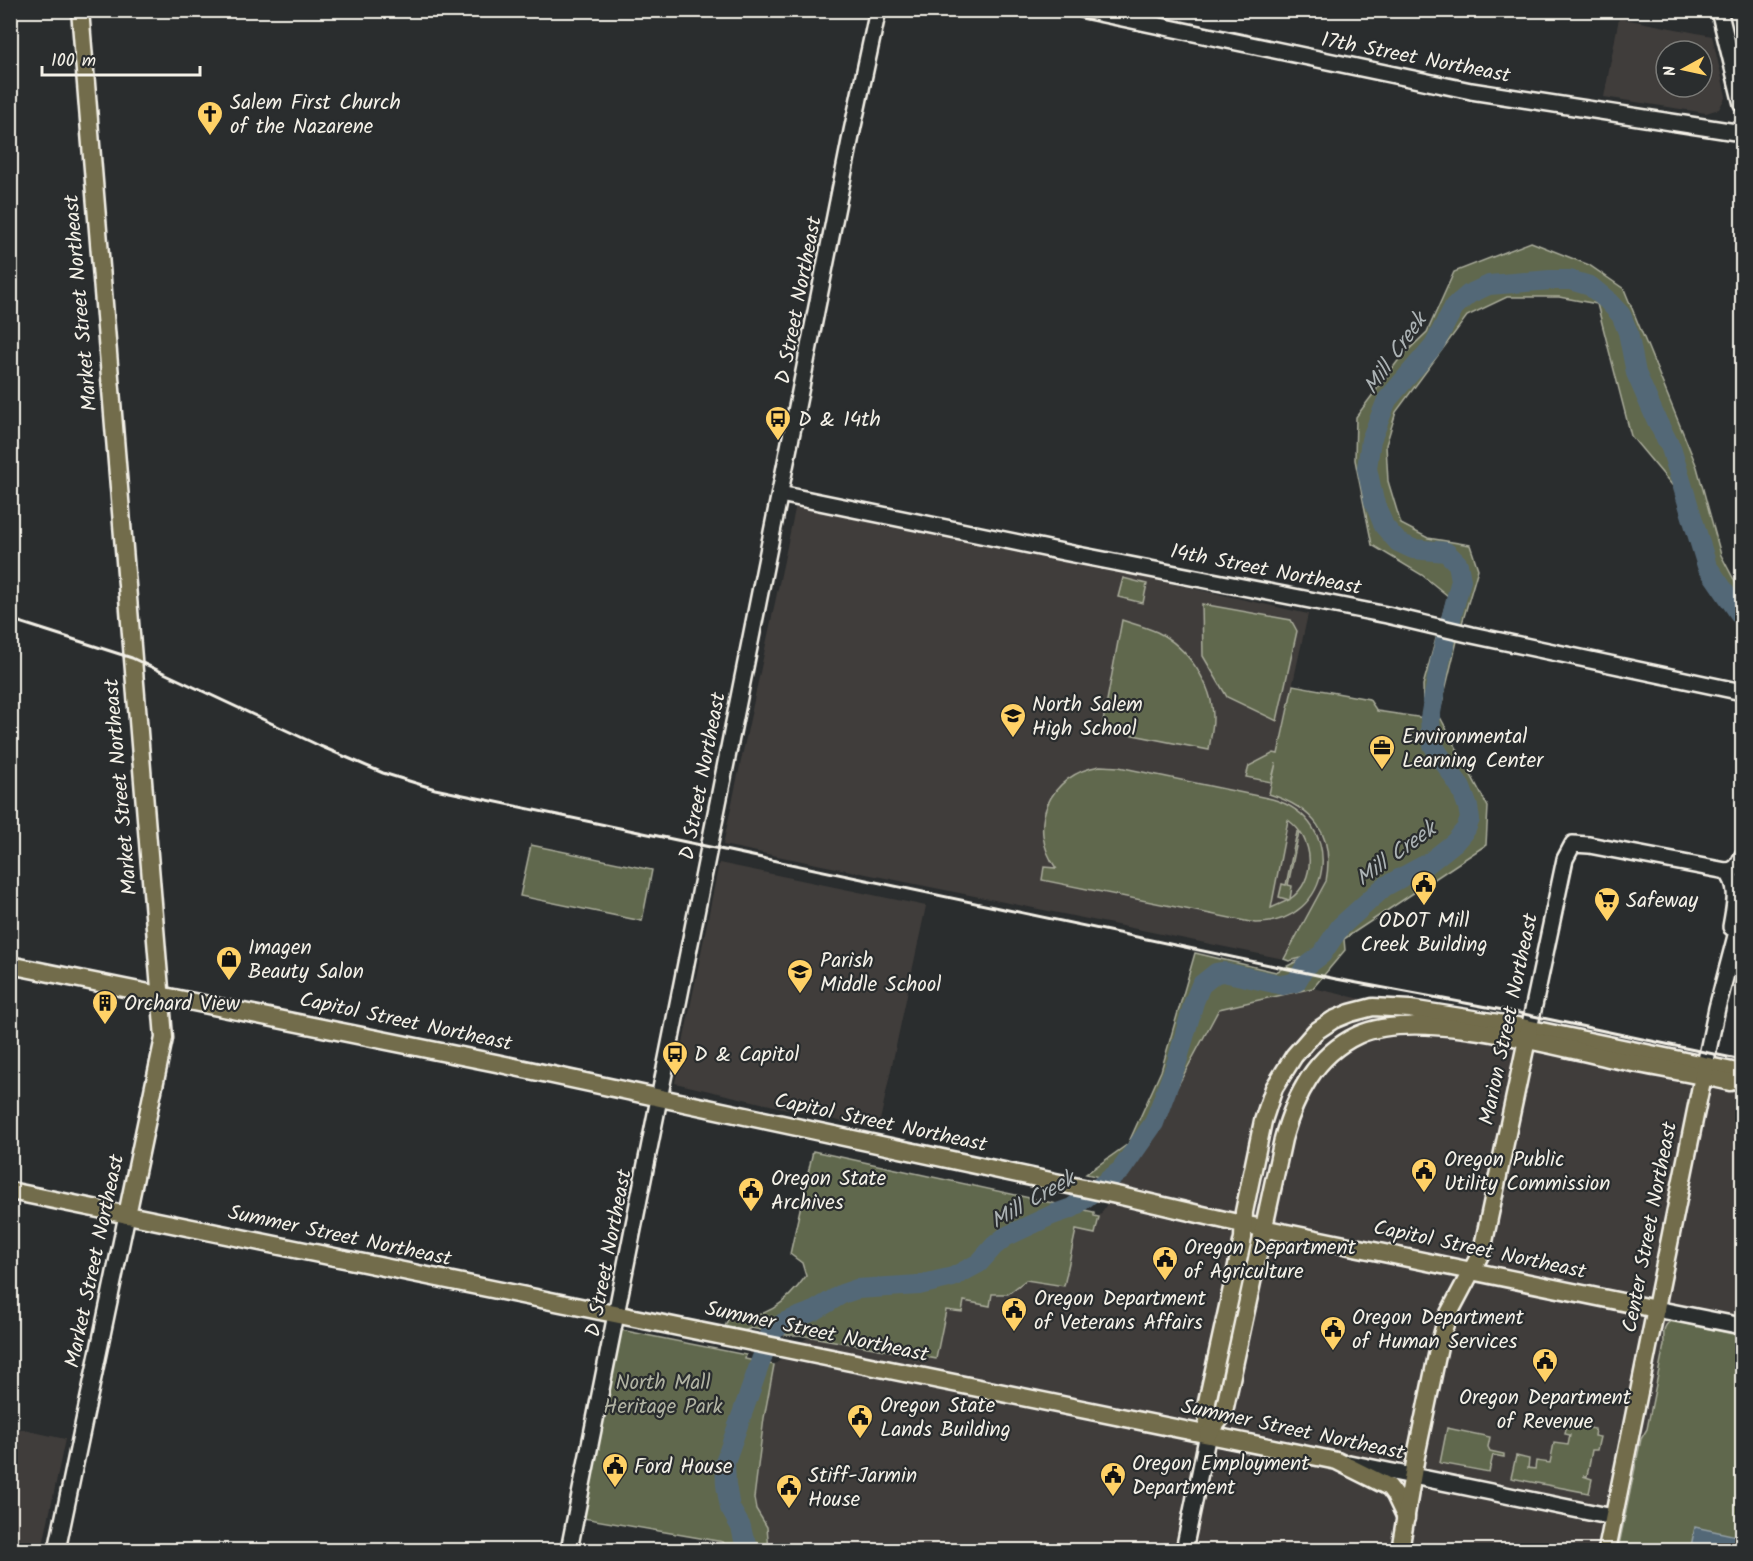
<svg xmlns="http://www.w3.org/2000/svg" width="1753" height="1561" font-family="Kalam,sans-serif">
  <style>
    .built { fill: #403d3b; fill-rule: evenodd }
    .green { fill: #60684e; stroke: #aaac9b; stroke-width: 1.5; fill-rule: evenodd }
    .water { fill: #536877; stroke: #939fa4; stroke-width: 1.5 }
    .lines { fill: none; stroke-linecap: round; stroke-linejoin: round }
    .river { stroke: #536877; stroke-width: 20 }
    .secondary-casing { stroke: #f4f1e8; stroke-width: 20 }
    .primary-casing { stroke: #f4f1e8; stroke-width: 21 }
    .secondary { stroke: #2a2d2e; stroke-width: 15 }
    .primary { stroke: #726c4b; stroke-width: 16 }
    .rail { stroke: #f4f1e8; stroke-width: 3 }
    .labels { text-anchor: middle; stroke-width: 4.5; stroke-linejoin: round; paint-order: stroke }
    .street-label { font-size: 21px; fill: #f4f1e8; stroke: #2a2d2e }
    .poi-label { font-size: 21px; fill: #f4f1e8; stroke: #2a2d2e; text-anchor: start }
    .park-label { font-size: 21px; fill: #b1b3a3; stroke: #2a2d2e }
    .water-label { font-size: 22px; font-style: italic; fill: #acb3b5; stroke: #2a2d2e }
  </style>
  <rect width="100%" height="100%" fill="#2a2d2e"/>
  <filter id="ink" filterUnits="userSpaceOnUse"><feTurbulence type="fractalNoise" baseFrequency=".0167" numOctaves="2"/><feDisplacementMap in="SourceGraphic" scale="12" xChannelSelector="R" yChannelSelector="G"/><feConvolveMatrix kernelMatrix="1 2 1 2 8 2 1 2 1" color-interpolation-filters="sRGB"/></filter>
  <g filter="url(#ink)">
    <g class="built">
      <path d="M1619,18L1712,36L1726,96L1719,109L1706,113L1604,97ZM1666,51H1702V87H1666Z"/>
      <polygon points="797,500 1308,614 1269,793 1286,799 1309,814 1327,844 1328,871 1322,889 1284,959 723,845"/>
      <polygon points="719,863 926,906 878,1130 675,1083"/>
      <polygon points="1313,988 1742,1086 1742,1470 1639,1449 1618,1550 769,1550 769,1537 763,1519 756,1509 754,1498 764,1418 774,1365 808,1337 936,1359 946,1309 964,1301 992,1294 1004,1296 1026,1280 1064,1286 1076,1230 1095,1234 1099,1217 1120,1182 1148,1141 1219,1009"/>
      <polygon points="11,1427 65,1439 42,1550 11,1550"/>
    </g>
    <g class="green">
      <path d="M1531,242L1589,265L1624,289L1697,467L1721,555L1742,595V633L1713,587L1677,491L1631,436L1597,304L1559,297H1507L1467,316L1396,412L1386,445L1388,481L1401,524L1428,538L1470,545L1478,569L1458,637L1439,715L1488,807L1486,845L1344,939L1345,950L1313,988L1219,1009L1148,1141L1120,1182L1086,1174L1128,1144L1161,1071L1195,953L1276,972L1305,957L1289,961L1284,959L1326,881C1335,834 1313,808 1269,794L1276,763L1271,782L1246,777L1249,766L1274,753L1278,754L1293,685L1369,699L1377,711L1424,718L1423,685L1448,596L1422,575L1372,545L1355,460L1356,417L1400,358L1427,332L1454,272Z"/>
      <polygon points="1123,578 1147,584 1143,603 1118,597"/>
      <polygon points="1202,604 1291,620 1297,631 1277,721 1227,697 1203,656"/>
      <path d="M1122,620C1134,624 1146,627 1157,632C1187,647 1213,684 1213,718C1213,729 1210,740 1209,750L1108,730L1103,722Z"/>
      <path d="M1100,766L1119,767L1272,799C1348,820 1334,924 1255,923L1042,880L1044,867L1056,868C1026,826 1049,774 1100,766ZM1288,820C1315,839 1317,880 1290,899L1292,886L1288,885L1299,832H1297L1286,885L1282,884L1279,897L1289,900L1271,908Z"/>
      <polygon points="531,845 652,870 642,921 520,896"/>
      <path d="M813,1151L1094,1212V1216L1099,1217L1095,1234L1076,1230L1064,1286L1026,1280L1008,1294H992L990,1306L964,1301L962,1312L946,1310L936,1359L800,1335H786L751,1328L744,1331L725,1327L728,1319C765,1319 785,1305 806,1276L802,1263L790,1254Z"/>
      <path d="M1675,1320L1686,1324L1742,1336V1550H1618L1641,1439L1647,1429L1664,1345C1664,1334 1661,1323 1675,1320Z"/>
      <polygon points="621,1330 746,1355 745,1359 774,1365 764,1418 754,1498 756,1509 767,1527 769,1550 729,1550 723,1542 583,1518"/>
      <polygon points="1567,1424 1595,1429 1594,1436 1600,1437 1597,1450 1592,1450 1587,1476 1583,1476 1592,1479 1589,1493 1511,1478 1516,1456 1529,1459 1528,1468 1535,1469 1536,1461 1550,1463 1554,1443 1568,1445 1570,1435 1565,1434"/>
      <polygon points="1447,1428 1490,1437 1488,1447 1490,1451 1504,1454 1504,1457 1493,1455 1489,1472 1440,1463"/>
    </g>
    <polygon class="water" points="1695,1527 1737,1536 1734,1550 1713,1550 1691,1546"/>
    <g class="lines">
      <polyline class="river" points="751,1550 744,1540 741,1527 730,1508 726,1485 725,1462 771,1332 785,1322 814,1311 842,1294 857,1289 919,1285 953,1277 979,1263 994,1246 1005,1237 1052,1215 1072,1208 1098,1188 1121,1170 1154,1123 1177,1062 1194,1002 1201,985 1216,973 1223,972 1283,985 1296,982 1305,967 1322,954 1340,927 1384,887 1430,862 1455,842 1466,829 1470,819 1468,807 1461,788 1433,745 1431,733 1430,718 1440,662 1461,580 1458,564 1446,552 1413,549 1398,542 1384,526 1374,501 1367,468 1371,440 1387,400 1434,345 1454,307 1469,294 1489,285 1550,280 1570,280 1590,286 1606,299 1621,315 1628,332 1636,373 1657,421 1671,448 1707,566 1742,617"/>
      <defs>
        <g id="secondary">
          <polyline points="1084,10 1471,91 1742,133"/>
          <polyline points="1719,10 1742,104"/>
          <polyline points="780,494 1078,555 1387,615 1472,635 1742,692"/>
          <path d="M1726,871C1741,886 1734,908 1731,927"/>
          <path d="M1529,1029L1565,859L1573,844L1589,845L1726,871C1736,870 1738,866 1742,857"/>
          <polyline points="1705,1065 1717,1008 1742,913"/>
          <polyline points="1656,1309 1742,1326"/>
          <polyline points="1349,1463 1613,1517"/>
          <polyline points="57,1550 127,1215"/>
          <polyline points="569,1550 852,131 878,10"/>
          <polyline points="1184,1550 1208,1434"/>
        </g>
        <g id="primary">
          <polyline points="80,10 164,1038 127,1215"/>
          <polyline points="10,965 496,1063 1121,1196 1233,1222 1656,1309"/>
          <polyline points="10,1191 1337,1461 1389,1487 1395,1495 1406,1518"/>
          <polyline points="1208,1434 1207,1402 1243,1238 1244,1212 1263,1121 1274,1088 1294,1056 1315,1032 1333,1020 1350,1013 1373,1007 1410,1009 1517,1026 1742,1073"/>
          <path d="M1208,1434L1221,1418L1225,1407L1283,1139C1295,1096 1315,1055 1358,1035C1416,1008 1550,1045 1613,1059C1652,1067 1691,1073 1730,1082"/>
          <polyline points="1400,1550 1416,1456 1439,1346 1447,1317 1482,1251 1529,1030"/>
          <polyline points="1607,1550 1705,1066"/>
        </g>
      </defs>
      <use href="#secondary" class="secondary-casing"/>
      <use href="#primary" class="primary-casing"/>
      <use href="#secondary" class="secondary"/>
      <use href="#primary" class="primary"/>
      <polyline class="rail" points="10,619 132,658 320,746 383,773 435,789 1336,979 1519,1013 1742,1060"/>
    </g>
  </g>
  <defs>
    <symbol id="church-pin" viewBox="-11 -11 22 30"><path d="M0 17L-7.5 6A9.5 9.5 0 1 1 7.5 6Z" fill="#ffd166" stroke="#2a2d2e"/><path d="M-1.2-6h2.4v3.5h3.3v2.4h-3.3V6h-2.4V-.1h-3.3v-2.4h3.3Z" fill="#111"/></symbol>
    <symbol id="bus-pin" viewBox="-11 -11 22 30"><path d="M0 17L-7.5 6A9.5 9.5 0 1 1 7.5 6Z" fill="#ffd166" stroke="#2a2d2e"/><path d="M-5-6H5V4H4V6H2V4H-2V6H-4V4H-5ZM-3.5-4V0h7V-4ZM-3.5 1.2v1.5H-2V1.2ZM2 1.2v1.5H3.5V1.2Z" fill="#111"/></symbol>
    <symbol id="school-pin" viewBox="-11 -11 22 30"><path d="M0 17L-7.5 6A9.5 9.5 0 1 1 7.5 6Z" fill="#ffd166" stroke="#2a2d2e"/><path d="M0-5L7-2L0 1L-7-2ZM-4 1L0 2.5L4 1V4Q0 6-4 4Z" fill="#111"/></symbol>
    <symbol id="office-pin" viewBox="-11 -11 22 30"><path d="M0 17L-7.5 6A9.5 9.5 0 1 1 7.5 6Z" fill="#ffd166" stroke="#2a2d2e"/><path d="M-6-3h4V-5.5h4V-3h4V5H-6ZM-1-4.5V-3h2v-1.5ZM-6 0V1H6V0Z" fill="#111"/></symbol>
    <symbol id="civic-pin" viewBox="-11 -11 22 30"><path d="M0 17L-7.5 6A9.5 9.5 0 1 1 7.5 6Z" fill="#ffd166" stroke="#2a2d2e"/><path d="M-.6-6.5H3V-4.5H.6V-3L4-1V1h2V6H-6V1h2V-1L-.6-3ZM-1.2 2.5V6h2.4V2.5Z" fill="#111"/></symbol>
    <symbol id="supermarket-pin" viewBox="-11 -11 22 30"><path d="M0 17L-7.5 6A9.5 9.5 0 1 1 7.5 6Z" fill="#ffd166" stroke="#2a2d2e"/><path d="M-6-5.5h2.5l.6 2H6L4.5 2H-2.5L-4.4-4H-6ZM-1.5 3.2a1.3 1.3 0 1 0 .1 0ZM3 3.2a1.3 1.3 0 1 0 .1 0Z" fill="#111"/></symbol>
    <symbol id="shop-pin" viewBox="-11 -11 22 30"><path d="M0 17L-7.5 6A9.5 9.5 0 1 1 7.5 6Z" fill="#ffd166" stroke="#2a2d2e"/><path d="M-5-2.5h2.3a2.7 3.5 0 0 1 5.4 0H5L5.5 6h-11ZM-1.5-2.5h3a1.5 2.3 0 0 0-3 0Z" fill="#111"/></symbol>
    <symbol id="building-pin" viewBox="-11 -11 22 30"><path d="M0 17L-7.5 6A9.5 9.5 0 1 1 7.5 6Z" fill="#ffd166" stroke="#2a2d2e"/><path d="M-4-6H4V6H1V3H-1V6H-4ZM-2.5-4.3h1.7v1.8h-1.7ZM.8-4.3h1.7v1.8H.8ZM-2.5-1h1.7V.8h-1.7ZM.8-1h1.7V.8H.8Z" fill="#111"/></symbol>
  </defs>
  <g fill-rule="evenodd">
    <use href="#church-pin" x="195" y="99" width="30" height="40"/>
    <use href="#bus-pin" x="763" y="404" width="30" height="40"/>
    <use href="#school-pin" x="998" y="701" width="30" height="40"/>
    <use href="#office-pin" x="1367" y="733" width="30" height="40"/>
    <use href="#civic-pin" x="1409" y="869" width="30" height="40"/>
    <use href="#supermarket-pin" x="1592" y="885" width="30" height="40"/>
    <use href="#shop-pin" x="214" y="944" width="30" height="40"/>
    <use href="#school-pin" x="785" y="957" width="30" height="40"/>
    <use href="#building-pin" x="90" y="988" width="30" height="40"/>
    <use href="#bus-pin" x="660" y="1039" width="30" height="40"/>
    <use href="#civic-pin" x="1409" y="1156" width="30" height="40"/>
    <use href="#civic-pin" x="736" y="1175" width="30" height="40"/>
    <use href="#civic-pin" x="1150" y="1244" width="30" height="40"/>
    <use href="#civic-pin" x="999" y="1295" width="30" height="40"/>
    <use href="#civic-pin" x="1318" y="1314" width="30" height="40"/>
    <use href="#civic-pin" x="1530" y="1346" width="30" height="40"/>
    <use href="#civic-pin" x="845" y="1402" width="30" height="40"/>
    <use href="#civic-pin" x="600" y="1451" width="30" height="40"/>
    <use href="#civic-pin" x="1098" y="1460" width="30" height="40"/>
    <use href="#civic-pin" x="774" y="1472" width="30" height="40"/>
  </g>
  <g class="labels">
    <g class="street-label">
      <text transform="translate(1416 57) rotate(11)" y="7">17th Street Northeast</text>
      <text transform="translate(798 300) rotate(-79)" y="7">D Street Northeast</text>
      <text transform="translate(80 303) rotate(-95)" y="7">Market Street Northeast</text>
      <text transform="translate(1266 569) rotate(11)" y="7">14th Street Northeast</text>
      <text transform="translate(702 776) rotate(-79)" y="7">D Street Northeast</text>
      <text transform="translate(120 787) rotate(-95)" y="7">Market Street Northeast</text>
      <text transform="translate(1508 1019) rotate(-78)" y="7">Marion Street Northeast</text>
      <text transform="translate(406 1021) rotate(12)" y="7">Capitol Street Northeast</text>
      <text transform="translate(881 1122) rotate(12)" y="7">Capitol Street Northeast</text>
      <text transform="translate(1649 1227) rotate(-79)" y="7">Center Street Northeast</text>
      <text transform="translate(340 1235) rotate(12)" y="7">Summer Street Northeast</text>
      <text transform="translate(1480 1249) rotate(12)" y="7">Capitol Street Northeast</text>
      <text transform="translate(608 1253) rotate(-79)" y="7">D Street Northeast</text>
      <text transform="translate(94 1261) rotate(-78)" y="7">Market Street Northeast</text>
      <text transform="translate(817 1331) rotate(12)" y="7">Summer Street Northeast</text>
      <text transform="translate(1293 1429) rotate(12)" y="7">Summer Street Northeast</text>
    </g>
    <g class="poi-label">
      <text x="230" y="109">Salem First Church<tspan x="230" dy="24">of the Nazarene</tspan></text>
      <text x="798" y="426">D &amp; 14th</text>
      <text x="1032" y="711">North Salem<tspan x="1032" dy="24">High School</tspan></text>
      <text x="1402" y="743">Environmental<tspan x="1402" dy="24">Learning Center</tspan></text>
      <text x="1626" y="907">Safeway</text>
      <text x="1424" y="927" text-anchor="middle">ODOT Mill<tspan x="1424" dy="24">Creek Building</tspan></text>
      <text x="248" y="954">Imagen<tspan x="248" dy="24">Beauty Salon</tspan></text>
      <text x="820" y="967">Parish<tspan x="820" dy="24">Middle School</tspan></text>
      <text x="124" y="1010">Orchard View</text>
      <text x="694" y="1061">D &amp; Capitol</text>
      <text x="1444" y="1166">Oregon Public<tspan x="1444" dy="24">Utility Commission</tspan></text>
      <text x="771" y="1185">Oregon State<tspan x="771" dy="24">Archives</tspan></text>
      <text x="1184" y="1254">Oregon Department<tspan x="1184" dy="24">of Agriculture</tspan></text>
      <text x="1034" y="1305">Oregon Department<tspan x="1034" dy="24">of Veterans Affairs</tspan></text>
      <text x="1352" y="1324">Oregon Department<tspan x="1352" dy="24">of Human Services</tspan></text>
      <text x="1545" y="1404" text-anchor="middle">Oregon Department<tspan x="1545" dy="24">of Revenue</tspan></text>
      <text x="880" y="1412">Oregon State<tspan x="880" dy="24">Lands Building</tspan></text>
      <text x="1132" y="1470">Oregon Employment<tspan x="1132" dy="24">Department</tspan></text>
      <text x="634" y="1473">Ford House</text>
      <text x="808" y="1482">Stiff-Jarmin<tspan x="808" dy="24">House</tspan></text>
    </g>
    <g class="park-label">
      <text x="663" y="1389">North Mall<tspan x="663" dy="24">Heritage Park</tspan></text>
    </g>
    <g class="water-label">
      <text transform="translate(1394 353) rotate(-55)" y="8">Mill Creek</text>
      <text transform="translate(1395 853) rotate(-36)" y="8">Mill Creek</text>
      <text transform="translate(1032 1199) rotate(-30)" y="8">Mill Creek</text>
    </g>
  </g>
  <rect width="1753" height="1561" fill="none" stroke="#2a2d2e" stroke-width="36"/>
  <rect x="18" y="18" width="1717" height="1525" fill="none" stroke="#f4f1e8" stroke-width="2" filter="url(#ink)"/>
  <g transform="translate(1684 69) rotate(262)"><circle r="28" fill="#2a2d2e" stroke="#7b7b78" stroke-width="1.5"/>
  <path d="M0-4.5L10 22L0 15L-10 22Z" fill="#ffd166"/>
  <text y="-9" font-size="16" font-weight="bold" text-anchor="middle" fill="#f4f1e8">N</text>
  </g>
  <path d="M42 66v9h158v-9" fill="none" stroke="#f4f1e8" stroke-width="3"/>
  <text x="51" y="66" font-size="18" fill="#f4f1e8" stroke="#2a2d2e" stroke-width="4.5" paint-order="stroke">100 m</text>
</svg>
